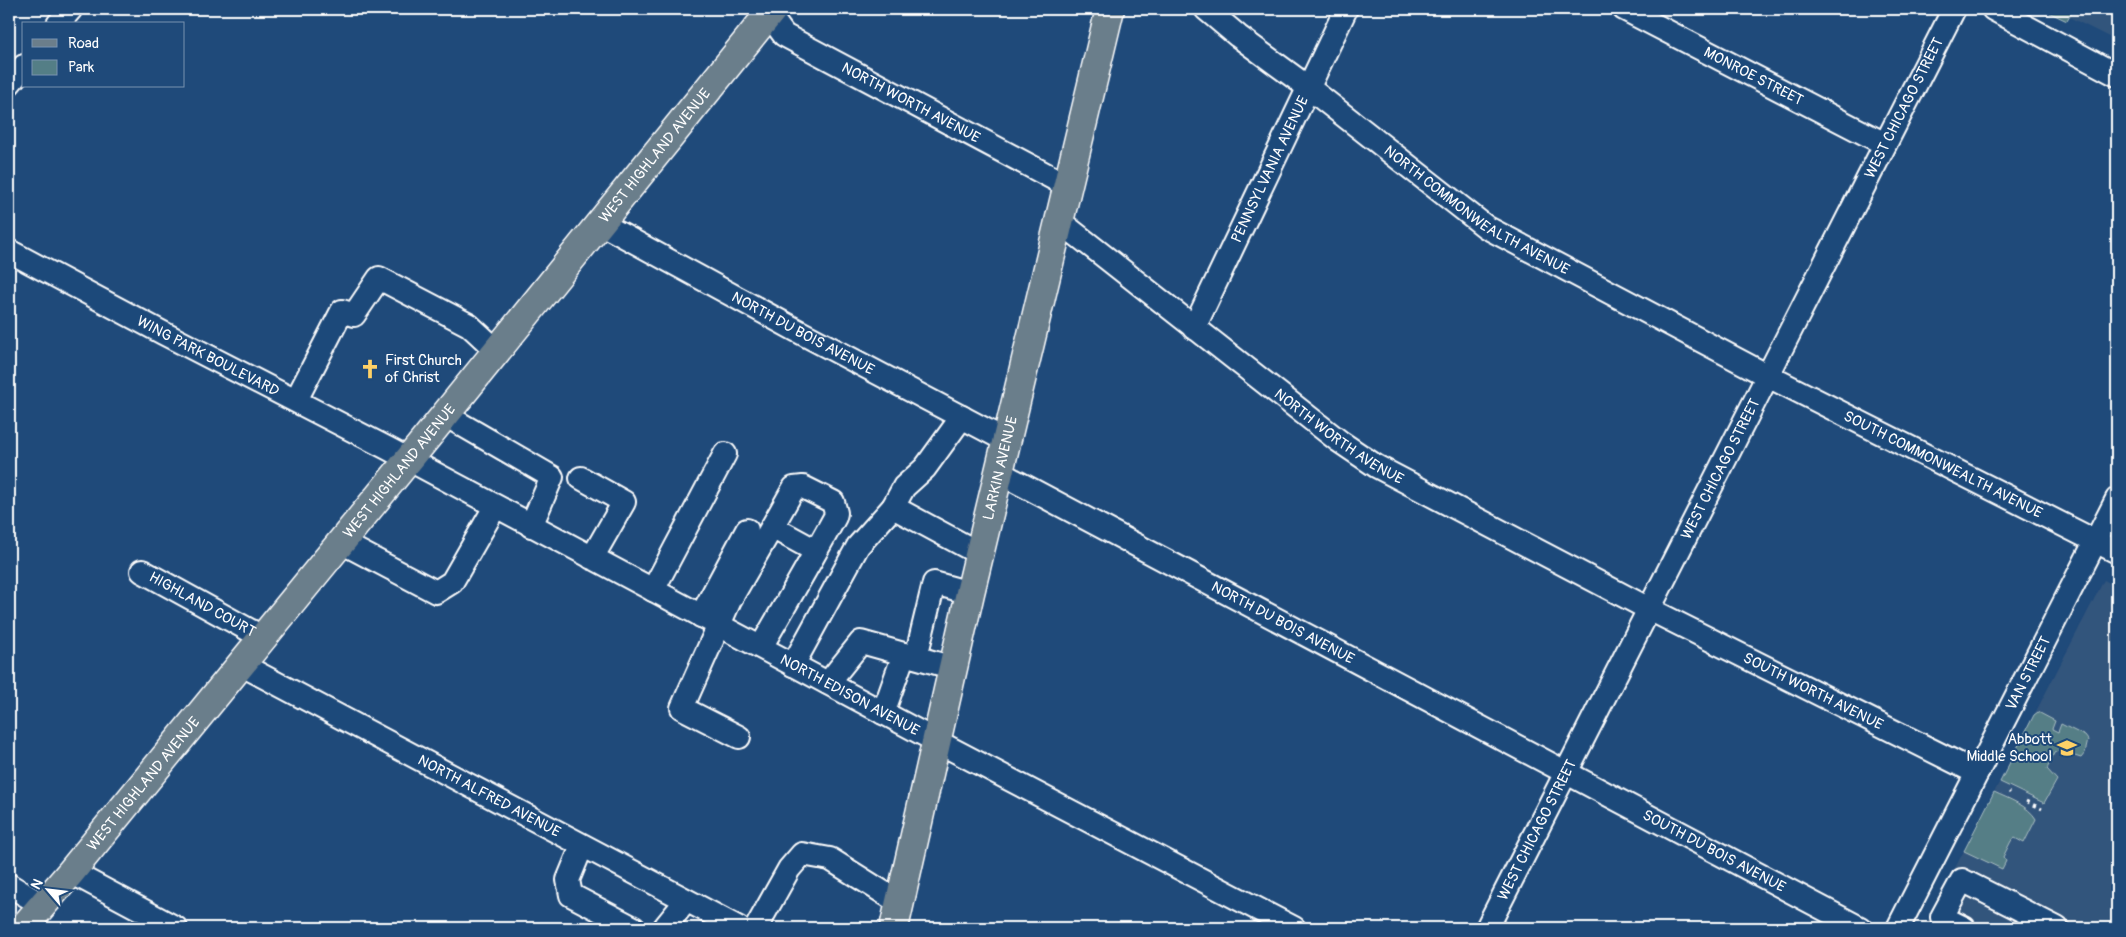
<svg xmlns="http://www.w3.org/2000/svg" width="2126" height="937" font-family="Pangolin,sans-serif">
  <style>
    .built { fill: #33547c }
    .green { fill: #547e86; stroke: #aabec2 }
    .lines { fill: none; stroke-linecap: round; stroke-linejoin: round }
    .minor-casing { stroke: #fff; stroke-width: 26 }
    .major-casing { stroke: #fff; stroke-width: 31 }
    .path { stroke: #fff; stroke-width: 3; stroke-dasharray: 4 4; stroke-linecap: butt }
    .minor { stroke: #1f4a7a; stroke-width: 22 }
    .major { stroke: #6b7e8b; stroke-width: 28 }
    .labels { text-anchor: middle; stroke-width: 4; stroke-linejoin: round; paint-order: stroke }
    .street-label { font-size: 15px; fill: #fff; stroke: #1f4a7a }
    .poi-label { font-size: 15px; fill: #fff; stroke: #1f4a7a; text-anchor: start }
  </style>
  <rect width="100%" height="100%" fill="#1f4a7a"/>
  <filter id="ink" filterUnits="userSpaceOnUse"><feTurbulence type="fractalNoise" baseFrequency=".02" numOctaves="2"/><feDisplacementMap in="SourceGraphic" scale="10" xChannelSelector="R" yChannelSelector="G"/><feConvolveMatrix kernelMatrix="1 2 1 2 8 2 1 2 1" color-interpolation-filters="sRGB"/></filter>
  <g filter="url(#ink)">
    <g class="built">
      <polygon points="2053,9 2117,9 2117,41"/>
      <polygon points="2104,580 2117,587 2117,928 1924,928"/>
    </g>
    <g class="green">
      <polygon points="2042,9 2074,9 2067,21"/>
      <polygon points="2038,712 2055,721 2052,729 2058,732 2061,724 2085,736 2088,740 2085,753 2081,758 2058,751 2054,753 2047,769 2057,780 2044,803 2000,782 2034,715"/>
      <path d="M1994,792C2007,798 2029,806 2036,819L2024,843L2015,838L2011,841L2003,857L2006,861L2002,869L1964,851Z"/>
    </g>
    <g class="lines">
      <defs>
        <g id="minor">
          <path id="s1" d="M765,9L784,35L1066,185"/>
          <path id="s2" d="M1206,9L1238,36L1309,88L1486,227L1768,376L2117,552"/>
          <path id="s3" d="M1624,9L1885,144"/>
          <polyline points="1993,9 2117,75"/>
          <polyline points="58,24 71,9"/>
          <polyline points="9,84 24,66"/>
          <path id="s4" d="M1058,220L1339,441L1376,466L1649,609L1977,773"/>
          <path id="s5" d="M600,223L796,330L1007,441"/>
          <path id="s6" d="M9,251L163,333L387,448L938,742L1294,928"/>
          <path id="s7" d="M1194,328L1346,9"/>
          <polyline points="296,400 342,311 354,315 379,278 469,325 497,351"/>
          <polyline points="445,415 552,477 531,526"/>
          <path id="s8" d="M1000,473L1860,928"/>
          <polyline points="581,478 624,502 592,558"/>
          <polyline points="893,507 980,554"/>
          <polyline points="341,542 436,592 452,582 495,507"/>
          <path id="s9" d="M142,571L262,637"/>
          <polyline points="653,590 725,454"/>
          <polyline points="701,616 747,530"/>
          <path d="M761,647C786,604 811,561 835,517L836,513L833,502L803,487L794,488L772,527L816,551"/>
          <polyline points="916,657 934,583 970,593"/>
          <path id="s10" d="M240,664L739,928"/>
          <polyline points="793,665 858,546 893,507 904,487 925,468 962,417"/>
          <polyline points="828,683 861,642 954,668"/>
          <polyline points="883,713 904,654"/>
          <polyline points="739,737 682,708 730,600 772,527"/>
          <polyline points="582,846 568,880 571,895 634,928"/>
          <polyline points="71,872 176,928"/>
          <polyline points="9,885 42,905"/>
          <polyline points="664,928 686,901"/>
          <polyline points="756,928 789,869 802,854 830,859 900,903"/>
          <path id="s11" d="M1487,928L1954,9"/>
          <path id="s12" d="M1898,928L2117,499"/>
          <polyline points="1964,928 1942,917 1962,880 2057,928"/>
        </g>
        <g id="major">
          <path id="s13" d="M23,928L71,872L428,436L773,9"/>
          <path id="s14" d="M894,928L970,593L1110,9"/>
        </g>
      </defs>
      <use href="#minor" class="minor-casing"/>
      <use href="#major" class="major-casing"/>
      <g class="path">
        <polyline points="2009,792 2010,793"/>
        <polyline points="2026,801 2042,809"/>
      </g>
      <use href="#minor" class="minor"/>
      <use href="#major" class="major"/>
    </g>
  </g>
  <defs>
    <symbol id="church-bare" viewBox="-9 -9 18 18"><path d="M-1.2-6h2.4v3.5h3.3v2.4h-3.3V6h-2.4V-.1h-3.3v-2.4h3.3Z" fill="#ffd166" stroke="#1f4a7a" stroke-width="2.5" paint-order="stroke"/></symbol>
    <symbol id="school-bare" viewBox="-9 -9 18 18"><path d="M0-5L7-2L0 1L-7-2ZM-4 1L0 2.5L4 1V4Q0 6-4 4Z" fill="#ffd166" stroke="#1f4a7a" stroke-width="2.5" paint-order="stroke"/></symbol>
  </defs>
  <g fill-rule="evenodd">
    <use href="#church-bare" x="356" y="355" width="28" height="28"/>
    <use href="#school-bare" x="2053" y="734" width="28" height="28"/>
  </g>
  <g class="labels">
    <g class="street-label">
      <text dy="5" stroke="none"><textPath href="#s3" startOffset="146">MONROE STREET</textPath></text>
      <text dy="5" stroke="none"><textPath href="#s1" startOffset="176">NORTH WORTH AVENUE</textPath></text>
      <text dy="5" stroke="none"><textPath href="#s11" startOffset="920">WEST CHICAGO STREET</textPath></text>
      <text dy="5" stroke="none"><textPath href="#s13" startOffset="998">WEST HIGHLAND AVENUE</textPath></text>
      <text dy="5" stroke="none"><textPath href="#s7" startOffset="176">PENNSYLVANIA AVENUE</textPath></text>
      <text dy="5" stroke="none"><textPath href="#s2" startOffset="338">NORTH COMMONWEALTH AVENUE</textPath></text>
      <text dy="5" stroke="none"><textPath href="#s5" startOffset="231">NORTH DU BOIS AVENUE</textPath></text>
      <text dy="5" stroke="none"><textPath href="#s6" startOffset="225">WING PARK BOULEVARD</textPath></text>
      <text dy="5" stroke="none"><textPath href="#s4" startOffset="355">NORTH WORTH AVENUE</textPath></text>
      <text dy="5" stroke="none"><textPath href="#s2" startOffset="870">SOUTH COMMONWEALTH AVENUE</textPath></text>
      <text dy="5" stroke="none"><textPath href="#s14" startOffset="472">LARKIN AVENUE</textPath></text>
      <text dy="5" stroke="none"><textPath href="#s11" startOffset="515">WEST CHICAGO STREET</textPath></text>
      <text dy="5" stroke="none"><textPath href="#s13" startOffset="592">WEST HIGHLAND AVENUE</textPath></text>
      <text dy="5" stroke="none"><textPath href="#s9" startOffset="69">HIGHLAND COURT</textPath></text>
      <text dy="5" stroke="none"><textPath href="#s8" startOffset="320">NORTH DU BOIS AVENUE</textPath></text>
      <text dy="5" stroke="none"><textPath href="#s12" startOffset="286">VAN STREET</textPath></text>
      <text dy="5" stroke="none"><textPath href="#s4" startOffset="894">SOUTH WORTH AVENUE</textPath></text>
      <text dy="5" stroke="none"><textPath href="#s6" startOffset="951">NORTH EDISON AVENUE</textPath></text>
      <text dy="5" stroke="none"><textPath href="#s13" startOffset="188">WEST HIGHLAND AVENUE</textPath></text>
      <text dy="5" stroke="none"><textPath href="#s10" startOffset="282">NORTH ALFRED AVENUE</textPath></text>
      <text dy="5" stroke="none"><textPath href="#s11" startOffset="110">WEST CHICAGO STREET</textPath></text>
      <text dy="5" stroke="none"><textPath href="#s8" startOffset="808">SOUTH DU BOIS AVENUE</textPath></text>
    </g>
    <g class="poi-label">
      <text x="385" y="365">First Church<tspan x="385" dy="17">of Christ</tspan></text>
      <text x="2052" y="744" text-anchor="end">Abbott<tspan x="2052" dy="17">Middle School</tspan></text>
    </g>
  </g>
  <rect width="2126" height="937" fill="none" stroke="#1f4a7a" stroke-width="30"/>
  <rect x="15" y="15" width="2096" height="907" fill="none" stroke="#fff" stroke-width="2" filter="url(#ink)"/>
  <rect x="22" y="22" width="162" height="65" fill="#1f4a7a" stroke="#7992af"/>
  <rect x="32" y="39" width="25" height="8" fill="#6b7e8b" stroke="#7992af"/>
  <text x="68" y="48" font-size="15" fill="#ffffff">Road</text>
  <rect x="32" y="60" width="25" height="15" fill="#547e86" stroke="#7992af"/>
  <text x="68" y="72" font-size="15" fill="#ffffff">Park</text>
  <g transform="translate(48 890) rotate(298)" stroke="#1f4a7a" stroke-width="4" paint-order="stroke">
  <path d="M0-4L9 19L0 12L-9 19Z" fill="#ffffff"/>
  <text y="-8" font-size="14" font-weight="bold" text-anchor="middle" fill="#ffffff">N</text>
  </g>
</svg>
